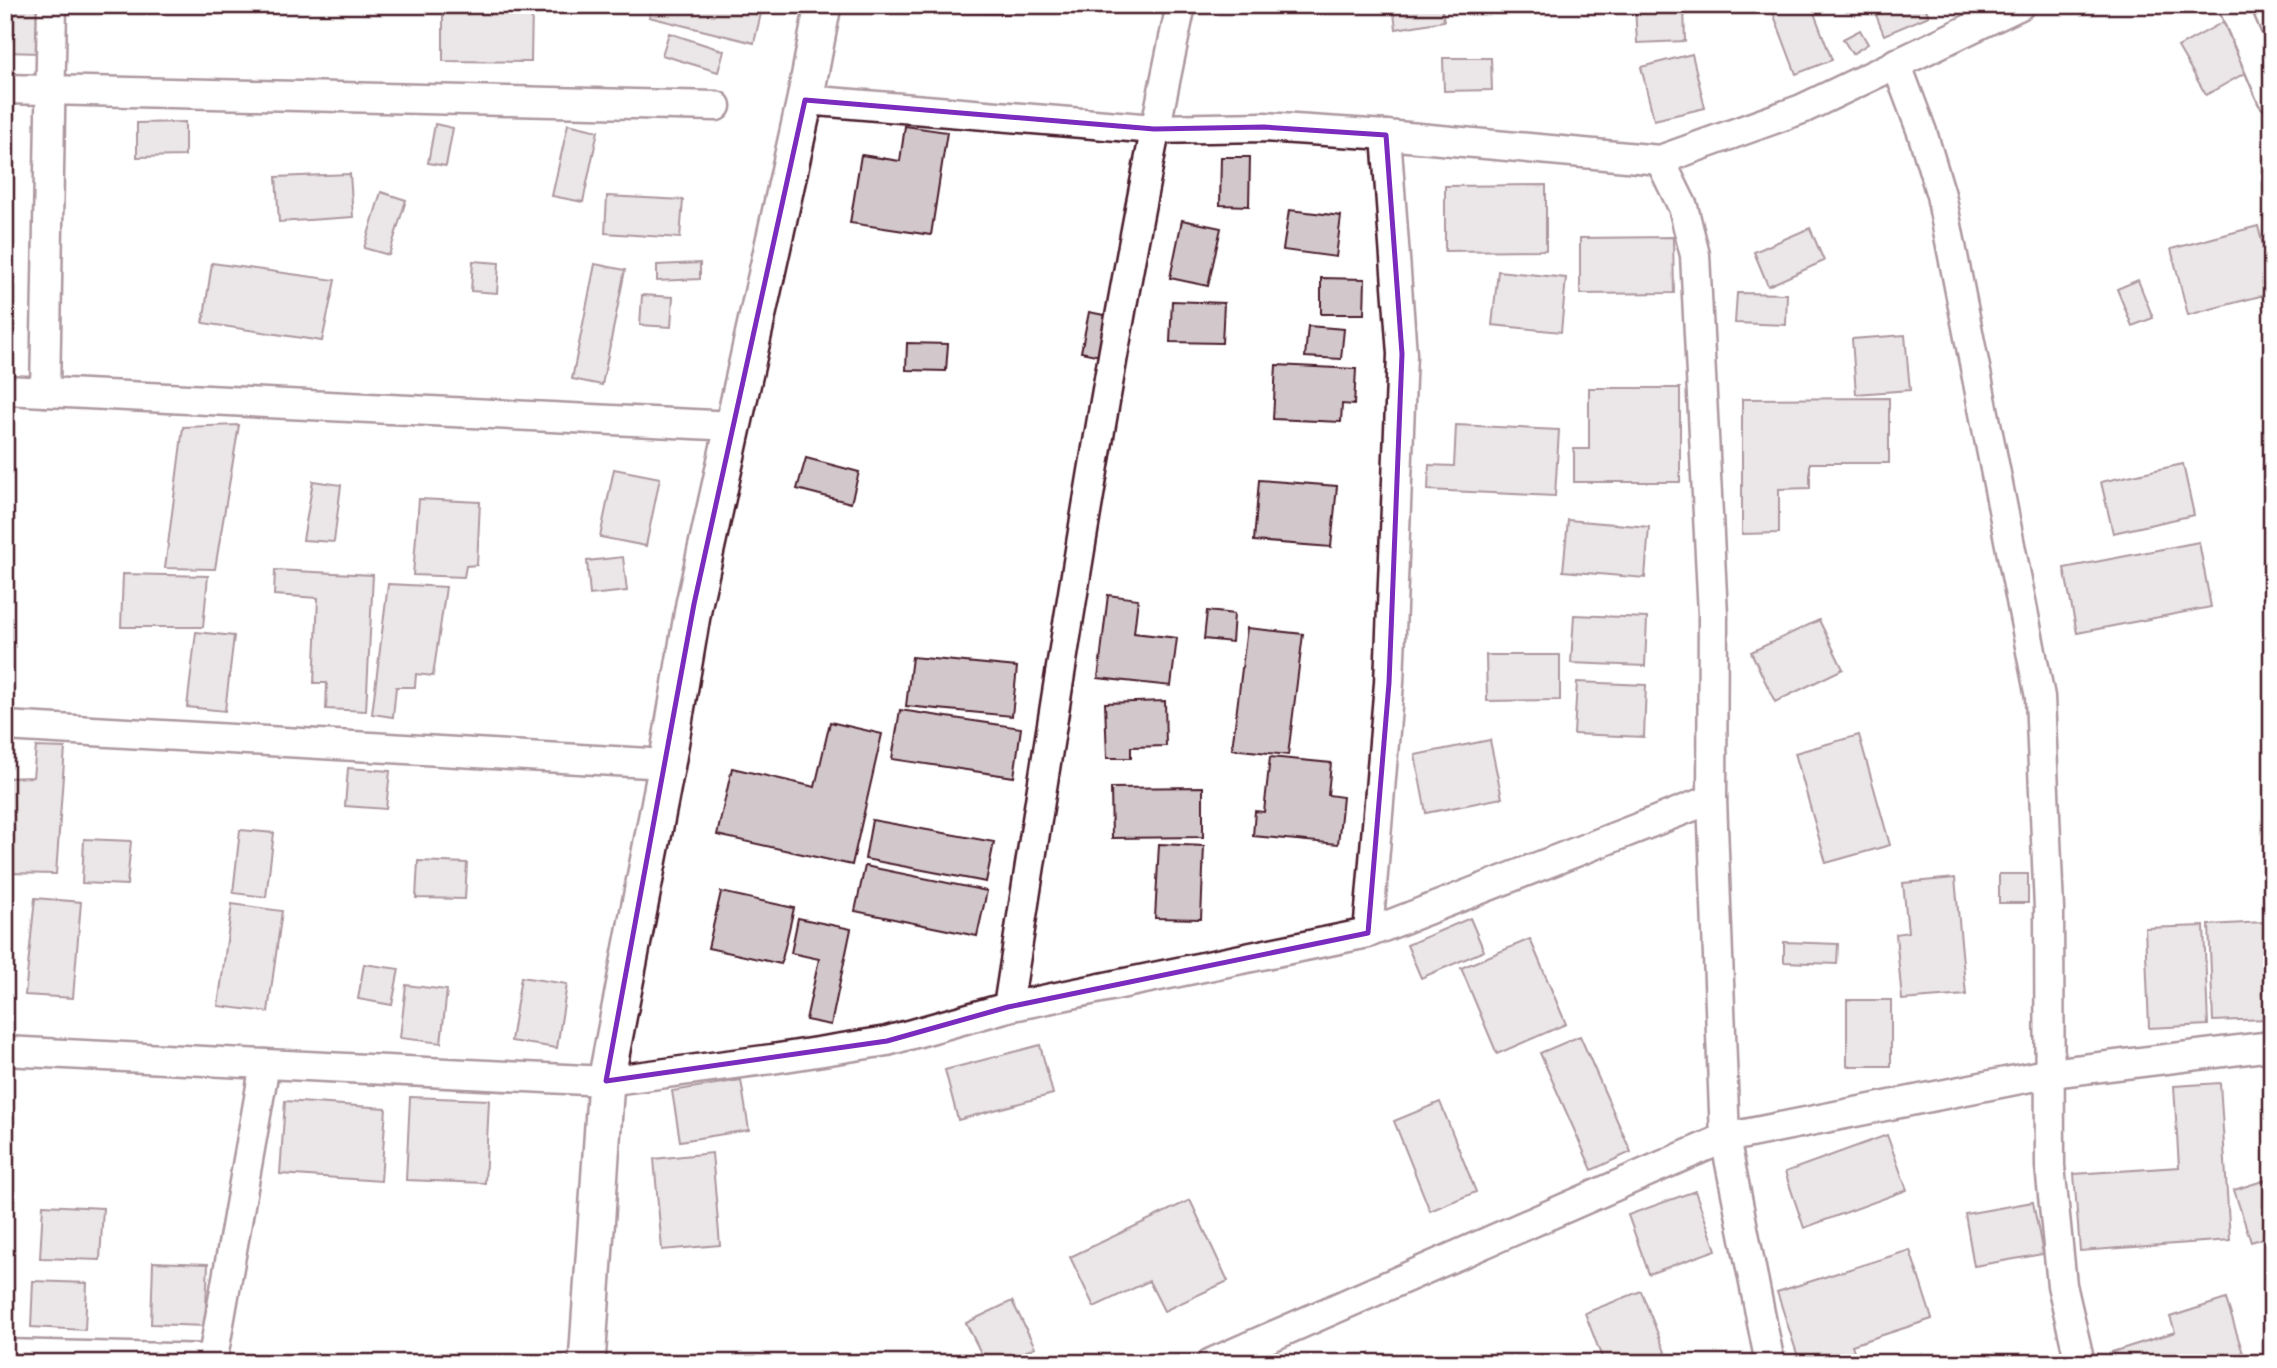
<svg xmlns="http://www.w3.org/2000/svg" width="2277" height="1368" font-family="'Comic Neue',sans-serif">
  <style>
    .building { fill: #d2c7cb; stroke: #4a1f2b; stroke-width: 2 }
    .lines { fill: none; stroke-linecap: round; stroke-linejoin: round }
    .minor-casing { stroke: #4a1f2b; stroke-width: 33 }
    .tertiary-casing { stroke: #4a1f2b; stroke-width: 40 }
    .minor { stroke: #fff; stroke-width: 28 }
    .tertiary { stroke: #fff; stroke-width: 35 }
    .marked { fill: none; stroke: #7b2cbf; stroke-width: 5; stroke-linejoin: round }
  </style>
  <rect width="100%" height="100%" fill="#fff"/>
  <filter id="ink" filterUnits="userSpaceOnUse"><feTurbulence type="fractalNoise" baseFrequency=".0143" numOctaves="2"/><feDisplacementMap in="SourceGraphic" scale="14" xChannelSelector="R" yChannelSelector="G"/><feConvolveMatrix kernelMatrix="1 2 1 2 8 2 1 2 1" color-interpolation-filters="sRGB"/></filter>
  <g filter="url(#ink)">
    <g class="building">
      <polygon points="5,5 38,5 39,53 5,52"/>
      <polygon points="443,5 532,5 531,62 443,61"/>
      <polygon points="653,5 763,5 754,43 649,17"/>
      <polygon points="916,5 1010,5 1010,14 916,11"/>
      <polygon points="1393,5 1441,5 1444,21 1396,29"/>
      <polygon points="1635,5 1684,5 1685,41 1637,43"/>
      <polygon points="1786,5 1811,5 1832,60 1796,74 1772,10"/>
      <polygon points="1872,5 1924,5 1929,16 1884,35"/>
      <polygon points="2223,22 2250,70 2206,95 2178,47"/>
      <polygon points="1860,30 1868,44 1852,54 1843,39"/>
      <polygon points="669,33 724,51 718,72 662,55"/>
      <polygon points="1692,54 1705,108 1654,120 1641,67"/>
      <polygon points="1443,58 1491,58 1492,90 1444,91"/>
      <polygon points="185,122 185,156 137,157 137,123"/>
      <polygon points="435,124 453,128 446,166 428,163"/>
      <polygon points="568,124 598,131 583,202 552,196"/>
      <polygon points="905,126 947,132 931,235 850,223 861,155 900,161"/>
      <polygon points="1221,157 1250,157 1249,206 1220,205"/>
      <polygon points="350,174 353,217 279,222 276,177"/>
      <polygon points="1546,185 1546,250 1445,251 1445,186"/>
      <polygon points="381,192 406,200 389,255 364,248"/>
      <polygon points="607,196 683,200 680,238 605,233"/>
      <polygon points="1289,210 1341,216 1336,257 1283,250"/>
      <polygon points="1182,220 1221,228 1208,286 1170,278"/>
      <polygon points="2258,226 2272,281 2272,293 2188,315 2171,249"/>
      <polygon points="1810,228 1824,261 1768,286 1754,252"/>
      <polygon points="1673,237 1674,293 1580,294 1580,238"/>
      <polygon points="5,252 15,273 5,277"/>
      <polygon points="473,261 499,263 497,293 471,291"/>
      <polygon points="212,263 335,280 322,341 203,323"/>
      <polygon points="700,263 700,279 657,281 657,265"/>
      <polygon points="595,264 625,270 602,385 572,379"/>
      <polygon points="1498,271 1566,278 1561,332 1492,325"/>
      <polygon points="1321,278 1365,279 1364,314 1321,314"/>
      <polygon points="2138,280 2153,318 2132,326 2117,289"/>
      <polygon points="1737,293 1787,294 1786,325 1735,323"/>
      <polygon points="642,295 673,297 671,327 640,325"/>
      <polygon points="1172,301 1224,303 1222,343 1170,342"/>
      <polygon points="1089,312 1109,316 1101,356 1081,352"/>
      <polygon points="1308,326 1344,329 1341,359 1305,357"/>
      <polygon points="1905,335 1910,390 1856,394 1852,339"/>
      <polygon points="907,343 948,344 946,371 906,370"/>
      <polygon points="1276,365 1356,369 1354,405 1342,404 1341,422 1273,419"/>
      <polygon points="1589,388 1680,388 1680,482 1574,482 1574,449 1589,449"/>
      <polygon points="1889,398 1889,463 1810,463 1810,488 1779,489 1779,533 1742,534 1742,399"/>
      <polygon points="239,425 215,569 165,568 183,427"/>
      <polygon points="1456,425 1559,430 1555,496 1428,490 1429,465 1454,466"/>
      <polygon points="806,458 859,472 851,503 797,489"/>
      <polygon points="2183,464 2194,515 2113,533 2101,482"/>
      <polygon points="614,469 660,478 646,546 600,537"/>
      <polygon points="1259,480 1337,486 1331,547 1254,541"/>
      <polygon points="313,481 341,485 334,542 303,540"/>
      <polygon points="419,499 480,502 477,565 466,566 464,577 413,575"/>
      <polygon points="1568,520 1649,527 1645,578 1563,571"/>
      <polygon points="2199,542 2211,607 2077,633 2064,568"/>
      <polygon points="623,557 627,591 590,595 587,561"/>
      <polygon points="275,570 373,575 366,711 326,709 327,683 314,683 318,598 274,595"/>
      <polygon points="123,574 208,576 203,627 121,627"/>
      <polygon points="388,584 446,587 433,676 416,674 415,687 396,687 393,717 372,714"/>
      <polygon points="1108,595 1138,599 1134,633 1177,638 1171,686 1098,678"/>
      <polygon points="1207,611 1234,614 1232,642 1204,639"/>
      <polygon points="1574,615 1647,618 1645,666 1571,663"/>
      <polygon points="1819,620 1843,669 1775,702 1751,652"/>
      <polygon points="1247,628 1303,634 1288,755 1232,749"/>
      <polygon points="196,632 234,636 225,711 187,707"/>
      <polygon points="1486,655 1560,655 1560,700 1487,701"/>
      <polygon points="912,657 1017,667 1012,716 906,706"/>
      <polygon points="1577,682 1646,685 1644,737 1574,734"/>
      <polygon points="1165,701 1166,746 1131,747 1131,758 1107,758 1105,703"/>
      <polygon points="900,710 1021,728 1014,777 892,759"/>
      <polygon points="830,722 882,734 852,865 717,835 732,768 815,787"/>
      <polygon points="1859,735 1890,845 1826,863 1795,753"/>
      <polygon points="1490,740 1502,798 1426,813 1415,755"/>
      <polygon points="36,747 65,748 56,874 5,873 5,778 33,777"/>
      <polygon points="1270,757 1331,763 1328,795 1343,797 1338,844 1253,836 1255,811 1264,812"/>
      <polygon points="348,768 390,771 386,809 345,806"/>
      <polygon points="1203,787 1203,837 1112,838 1111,788"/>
      <polygon points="872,820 994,842 986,882 865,859"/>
      <polygon points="240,830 274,833 266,897 233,893"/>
      <polygon points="84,839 131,841 127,885 82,883"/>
      <polygon points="1159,844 1204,846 1201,919 1155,918"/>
      <polygon points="418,861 467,863 465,899 416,898"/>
      <polygon points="865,866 987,891 977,936 855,911"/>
      <rect x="1999" y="874" width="29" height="29"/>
      <polygon points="1955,878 1966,995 1902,1000 1896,934 1908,932 1903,883"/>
      <polygon points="721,892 794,908 781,964 708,948"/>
      <polygon points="35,898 81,902 73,998 25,995"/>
      <polygon points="232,904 282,911 268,1012 218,1006"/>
      <polygon points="798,918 851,929 831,1025 806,1020 819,959 791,953"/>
      <polygon points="1470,918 1484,951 1421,978 1407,945"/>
      <polygon points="2264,922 2268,1019 2213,1021 2209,925"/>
      <polygon points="2204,926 2208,1025 2149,1028 2145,928"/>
      <polygon points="1530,939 1566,1024 1497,1054 1461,968"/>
      <polygon points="1784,942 1838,944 1837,964 1784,962"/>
      <polygon points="364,964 399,969 392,1005 358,999"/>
      <polygon points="521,977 567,984 557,1048 511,1041"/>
      <polygon points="406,985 447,990 441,1043 400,1038"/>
      <rect x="1847" y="1000" width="44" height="66"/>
      <polygon points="1580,1036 1631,1152 1592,1170 1540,1053"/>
      <polygon points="1040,1045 1053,1094 958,1120 945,1070"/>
      <polygon points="741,1080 749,1130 680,1141 672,1091"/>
      <polygon points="2220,1083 2230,1240 2080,1251 2074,1174 2179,1167 2174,1086"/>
      <polygon points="410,1097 489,1100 485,1183 406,1180"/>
      <polygon points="285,1101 386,1108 381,1181 280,1174"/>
      <polygon points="1440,1102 1476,1192 1430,1211 1394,1121"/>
      <polygon points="1887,1135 1907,1190 1804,1228 1785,1172"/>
      <polygon points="712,1153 720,1245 662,1250 654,1159"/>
      <polygon points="2272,1178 2272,1235 2251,1242 2234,1190"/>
      <polygon points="1695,1191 1716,1250 1649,1274 1628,1215"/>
      <polygon points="1190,1200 1228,1281 1164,1311 1149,1281 1094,1307 1070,1257"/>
      <polygon points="2033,1202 2043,1254 1974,1266 1965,1214"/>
      <polygon points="43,1205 103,1208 100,1260 40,1258"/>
      <polygon points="1910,1250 1932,1319 1852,1345 1858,1363 1800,1363 1777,1292"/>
      <polygon points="153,1262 208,1264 205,1326 151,1324"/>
      <polygon points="33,1281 87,1283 85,1330 31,1327"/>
      <polygon points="1641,1291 1667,1357 1653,1363 1604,1363 1585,1313"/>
      <polygon points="2226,1299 2246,1363 2115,1363 2112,1352 2175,1332 2170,1317"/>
      <polygon points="1012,1301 1035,1347 1003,1363 986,1363 966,1323"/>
    </g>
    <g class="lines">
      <defs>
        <g id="minor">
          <polyline points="2233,5 2272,97"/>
          <polyline points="1896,63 1922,132 1941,195 2040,697 2049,909 2050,1166 2062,1285 2080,1363"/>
          <polyline points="5,89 716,106"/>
          <polyline points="805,100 1154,129 1264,127 1386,135 1660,160 1802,109 2020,5"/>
          <polyline points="1660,160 1683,207 1695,255 1713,615 1712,799 1725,1138 1770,1363"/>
          <polyline points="5,390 734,426"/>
          <polyline points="45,392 52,5"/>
          <polyline points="5,726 667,764"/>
          <polyline points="1368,933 1389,683 1402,354 1386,135"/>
          <path d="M1008,1007C1060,672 1110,337 1181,5"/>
          <polyline points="5,1051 606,1081 772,1059 887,1041 1008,1007 1368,933 1712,799"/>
          <polyline points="5,1354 212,1359"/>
          <polyline points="212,1363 265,1064"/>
          <polyline points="1211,1363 1725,1138 2051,1073 2272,1046"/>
        </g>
        <polyline id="tertiary" points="587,1363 606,1081 667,764 694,604 805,100 823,5"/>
      </defs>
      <use href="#minor" class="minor-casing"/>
      <use href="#tertiary" class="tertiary-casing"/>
      <use href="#minor" class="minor"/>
      <use href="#tertiary" class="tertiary"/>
    </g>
  </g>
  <path d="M0 0H2277V1368H0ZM805,100L1154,129L1264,127L1386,135L1402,354L1389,683L1368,933L1008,1007L887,1041L606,1081L694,604Z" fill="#fff" fill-opacity=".55" fill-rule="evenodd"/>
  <path class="marked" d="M805,100L1154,129L1264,127L1386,135L1402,354L1389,683L1368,933L1008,1007L887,1041L606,1081L694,604Z"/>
  <rect width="2277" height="1368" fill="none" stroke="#fff" stroke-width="28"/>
  <rect x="14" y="14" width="2249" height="1340" fill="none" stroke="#4a1f2b" stroke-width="2.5" filter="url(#ink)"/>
</svg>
